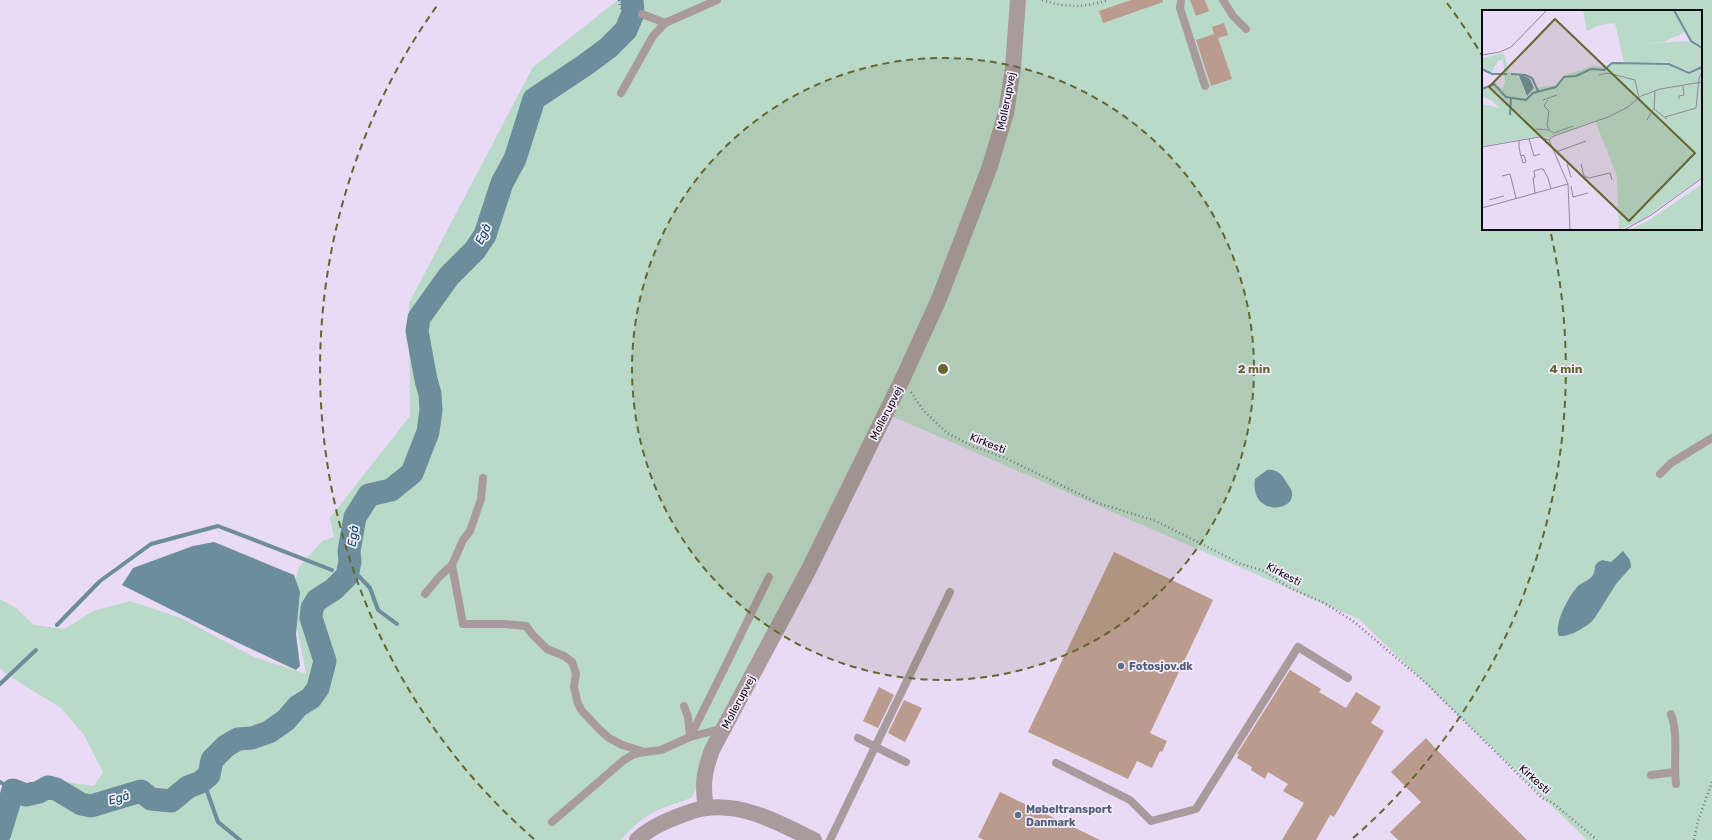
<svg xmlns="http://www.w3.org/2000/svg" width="1712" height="840" font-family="Rubik,sans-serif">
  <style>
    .green { fill: #badac9; fill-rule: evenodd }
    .water { fill: #6c8d9b }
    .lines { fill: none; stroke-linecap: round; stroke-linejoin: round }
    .stream { stroke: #6c8d9b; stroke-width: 4 }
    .river { stroke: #6c8d9b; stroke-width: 23 }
    .building { fill: #ba9b8d }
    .path { stroke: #807689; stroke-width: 2.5; stroke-dasharray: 1 3; stroke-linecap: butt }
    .service { stroke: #a99a9d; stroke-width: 8 }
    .minor { stroke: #a99a9d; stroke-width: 16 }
    .ring { fill: none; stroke: #656531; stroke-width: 2; stroke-dasharray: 7 5 }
    .service-dot { fill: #5c6f8a; stroke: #f3eafb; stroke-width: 1.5 }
    .labels { text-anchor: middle; stroke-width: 3.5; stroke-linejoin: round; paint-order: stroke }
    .street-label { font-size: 11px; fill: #0e0912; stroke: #f3eafb }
    .service-label { font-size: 11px; font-weight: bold; fill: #4e5e75; stroke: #f3eafb; text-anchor: start }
    .water-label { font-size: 12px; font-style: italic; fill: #00465c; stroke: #f3eafb }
    .inset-river { fill: none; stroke: #6c8d9b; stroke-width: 2 }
    .inset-road { fill: none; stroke: #91869b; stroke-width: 1 }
    .view { fill: #656531; fill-opacity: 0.15; stroke: #656531; stroke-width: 2 }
    .inset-edge { fill: none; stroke: #0e0912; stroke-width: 2 }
    .centre { fill: #656531; stroke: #f3eafb; stroke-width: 2 }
    .ring-label { font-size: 12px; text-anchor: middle; font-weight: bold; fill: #656531; stroke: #f3eafb; stroke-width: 3.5; stroke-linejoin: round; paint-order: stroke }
  </style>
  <rect width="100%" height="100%" fill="#e9daf6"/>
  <path class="green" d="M618,0H1712V840H1587L1359,619L882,412L692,797C683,802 672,804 663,808C647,814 631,827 621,840H0V823L3,817L25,787L57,781L94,786L103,772L84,735L61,708L6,674L0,668V599L16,608L34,625L65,629L93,611L130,601L181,618L254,657L306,674L291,598L299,567L322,541L334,537L330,518L410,416L409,303L533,67ZM1483,11H1701V229H1483Z"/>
  <g class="water">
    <path d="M1267,470C1275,469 1281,473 1285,480C1287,484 1292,489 1292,493C1295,513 1249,516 1255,479Z"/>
    <polygon points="214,542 294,575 300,592 296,634 300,666 296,670 226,637 122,585 133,568 193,546"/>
    <path d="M1623,551L1630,560L1631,567L1616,584L1594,619C1587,627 1570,637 1559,636C1553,624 1570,594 1578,586C1583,582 1590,580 1593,575C1597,567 1592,565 1602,560L1611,562Z"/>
  </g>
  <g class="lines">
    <g class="stream">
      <polyline points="349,566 370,588 378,610 397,624"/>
      <polyline points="57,625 100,581 151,544 218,526 332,570"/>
      <polyline points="0,684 36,650"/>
      <polyline points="203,780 218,822 240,840"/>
      <polyline points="0,782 13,790"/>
    </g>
    <polyline class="river" points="0,833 13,790 26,795 39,792 48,787 56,789 81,804 91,806 141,791 151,799 171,801 188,787 201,782 209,775 212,760 226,746 238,739 252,738 269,732 286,720 298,706 311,698 318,688 325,661 311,618 312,608 317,600 334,589 347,576 350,562 349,551 355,517 369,495 391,490 412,473 428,432 431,410 430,394 426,380 417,331 419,318 449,276 475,250 485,235 502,183 515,159 534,99 585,65 608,48 626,30 633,13 632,0"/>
  </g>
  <g class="building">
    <polygon points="1131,0 1163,0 1163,2 1103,23 1099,11"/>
    <polygon points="1190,0 1205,0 1209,11 1196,16"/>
    <polygon points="1224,23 1228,35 1218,38 1232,79 1211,86 1196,40 1214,34 1212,27"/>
    <polygon points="1114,552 1213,600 1150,733 1167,741 1162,752 1160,751 1152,768 1137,761 1128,779 1028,732"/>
    <polygon points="1290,670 1321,689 1319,692 1346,708 1356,692 1381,707 1371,723 1384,731 1334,817 1330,815 1316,840 1282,840 1304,803 1283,791 1288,784 1268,772 1265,779 1251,770 1252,767 1237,758 1239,754 1237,754"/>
    <polygon points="879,687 894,695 878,728 863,721"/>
    <polygon points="904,700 922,708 905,742 888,733"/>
    <polygon points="1426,738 1434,747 1527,840 1398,840 1390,832 1421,802 1391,772"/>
    <polygon points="1000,792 1100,840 984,840 978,837"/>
  </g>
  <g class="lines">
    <g class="path">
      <path d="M619,0C621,12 622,12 634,13"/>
      <path d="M1042,0C1068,8 1082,8 1108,0"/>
      <polyline points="911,392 923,410 947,433 972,446 1003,457 1098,503 1156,521 1241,564 1264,571 1290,588 1324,603 1353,621 1426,683 1542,798 1553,803 1597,840"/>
      <polyline points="1694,840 1698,821 1712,782"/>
    </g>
    <g class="service">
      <polyline points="1181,0 1180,8 1205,86"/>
      <polyline points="1223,0 1233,16 1246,29"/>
      <polyline points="642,14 665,23"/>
      <polyline points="621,93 653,36 665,23 717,0"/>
      <polyline points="1660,474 1671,463 1712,438"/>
      <polyline points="452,565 463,624 504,624 526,626 532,634 547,649 564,656 572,662 576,674 574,687 578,704 582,711 599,729 609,738 622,745 645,752 661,750 690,737 723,671 769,577"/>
      <polyline points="425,594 440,576 452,565 463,540 470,531 481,499 483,478"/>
      <polyline points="684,706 688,717 690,737 724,728"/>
      <path d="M1671,714C1679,737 1673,760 1676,784"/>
      <polyline points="858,738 906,762"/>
      <polyline points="1056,763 1130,800 1151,821 1196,809 1298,647 1348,678"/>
      <polyline points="1651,775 1675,772"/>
      <polyline points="552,822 624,760 634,754 644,752"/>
      <polyline points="830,840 950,592"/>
    </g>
    <g class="minor">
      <path d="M706,808C702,785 704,772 712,750L809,569L902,380L939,299L989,169L1006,113L1013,68L1018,0"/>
      <path d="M637,840C647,830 661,823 674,818C684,814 696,809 706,808C745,803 781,824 814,840"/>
    </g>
  </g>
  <circle cx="943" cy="369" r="311" fill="#656531" fill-opacity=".12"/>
  <g class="ring">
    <circle cx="943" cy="369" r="311"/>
    <path d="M534 839A623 623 0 0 1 439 3M1447 3A623 623 0 0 1 1483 57M1551 234A623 623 0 0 1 1352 839"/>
  </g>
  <g class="service-dot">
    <circle cx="1121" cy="666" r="4"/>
    <circle cx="1018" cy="815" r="4"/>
  </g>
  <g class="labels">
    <g class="street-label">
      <text transform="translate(1006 101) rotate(-79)" y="4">Mollerupvej</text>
      <text transform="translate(886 413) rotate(-63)" y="4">Mollerupvej</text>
      <text transform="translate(988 443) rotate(22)" y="4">Kirkesti</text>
      <text transform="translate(1284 574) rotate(28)" y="4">Kirkesti</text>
      <text transform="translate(738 702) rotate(-62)" y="4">Mollerupvej</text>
      <text transform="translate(1535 779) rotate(42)" y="4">Kirkesti</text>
    </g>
    <g class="service-label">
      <text x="1129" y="670">Fotosjov.dk</text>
      <text x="1026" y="813">Møbeltransport<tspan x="1026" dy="13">Danmark</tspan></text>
    </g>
    <g class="water-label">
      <text transform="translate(483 234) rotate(-64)" y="4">Egå</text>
      <text transform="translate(353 536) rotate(-82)" y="4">Egå</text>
      <text transform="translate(119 798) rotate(-16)" y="4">Egå</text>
    </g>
  </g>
  <g transform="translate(1482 10)">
    <rect width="220" height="220" fill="#e9daf6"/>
    <path d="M101,0H220V38L210,31L198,10L204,22L181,32L159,34L209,31L220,40V56L207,61L186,52L157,53L188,54L207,63L220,57V167L161,209L137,220L135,166L113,111L67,128L58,126L0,136V94L17,98L11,91L0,86V78L14,75L21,79L23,71L21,49L16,51L9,63L0,58L1,48L22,43L27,62L37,68L45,87L53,78L74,75L83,65L111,56L125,57L132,52L142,53L133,13L118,15L105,21ZM220,174V220H147L166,211Z" fill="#badac9"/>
    <path d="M40,65L48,69L52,78L45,86L37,66Z" fill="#6c8d9b"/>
    <path class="inset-river" d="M192,0L209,31L220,38M0,59L10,64H25M29,64L43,65L50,68L56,81M0,79L12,74L24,87L44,90L51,83L74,77L82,67L94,66L109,59L122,60L130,53L187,54L207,63L220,57M28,105L29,88"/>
    <path class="inset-road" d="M0,45L18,42L29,37L65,0M117,65L126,63L153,70L157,88M173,81L172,99L185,109M197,89V86L202,85L201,76M61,90L75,85M66,90L62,96L67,101L65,115L67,120L72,123L91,116M183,107L214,98L217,68L220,62M165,110L171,99M54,119L67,120M47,129L52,146L58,144M37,130V138L39,146L41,153L44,152L42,145L39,146M67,130L72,126L126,107L146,97L159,86L178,79L220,72M0,137L57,127L67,130L86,174L88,220M74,142L104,131M85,154L89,167M99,154L102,166L107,168L128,163L130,170M20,166L28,164L34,188M89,176L91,187L106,183M53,183L51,168L53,167L52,161L58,159H61L66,168L69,179M7,190L22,186M0,198L86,174M142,220L169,205L220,168"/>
    <path class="view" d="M73,9L213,143L147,211L7,77Z"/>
    <rect width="220" height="220" class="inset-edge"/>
  </g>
  <circle cx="943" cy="369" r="6" class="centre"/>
  <g class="ring-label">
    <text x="1254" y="373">2 min</text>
    <text x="1566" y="373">4 min</text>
  </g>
</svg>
